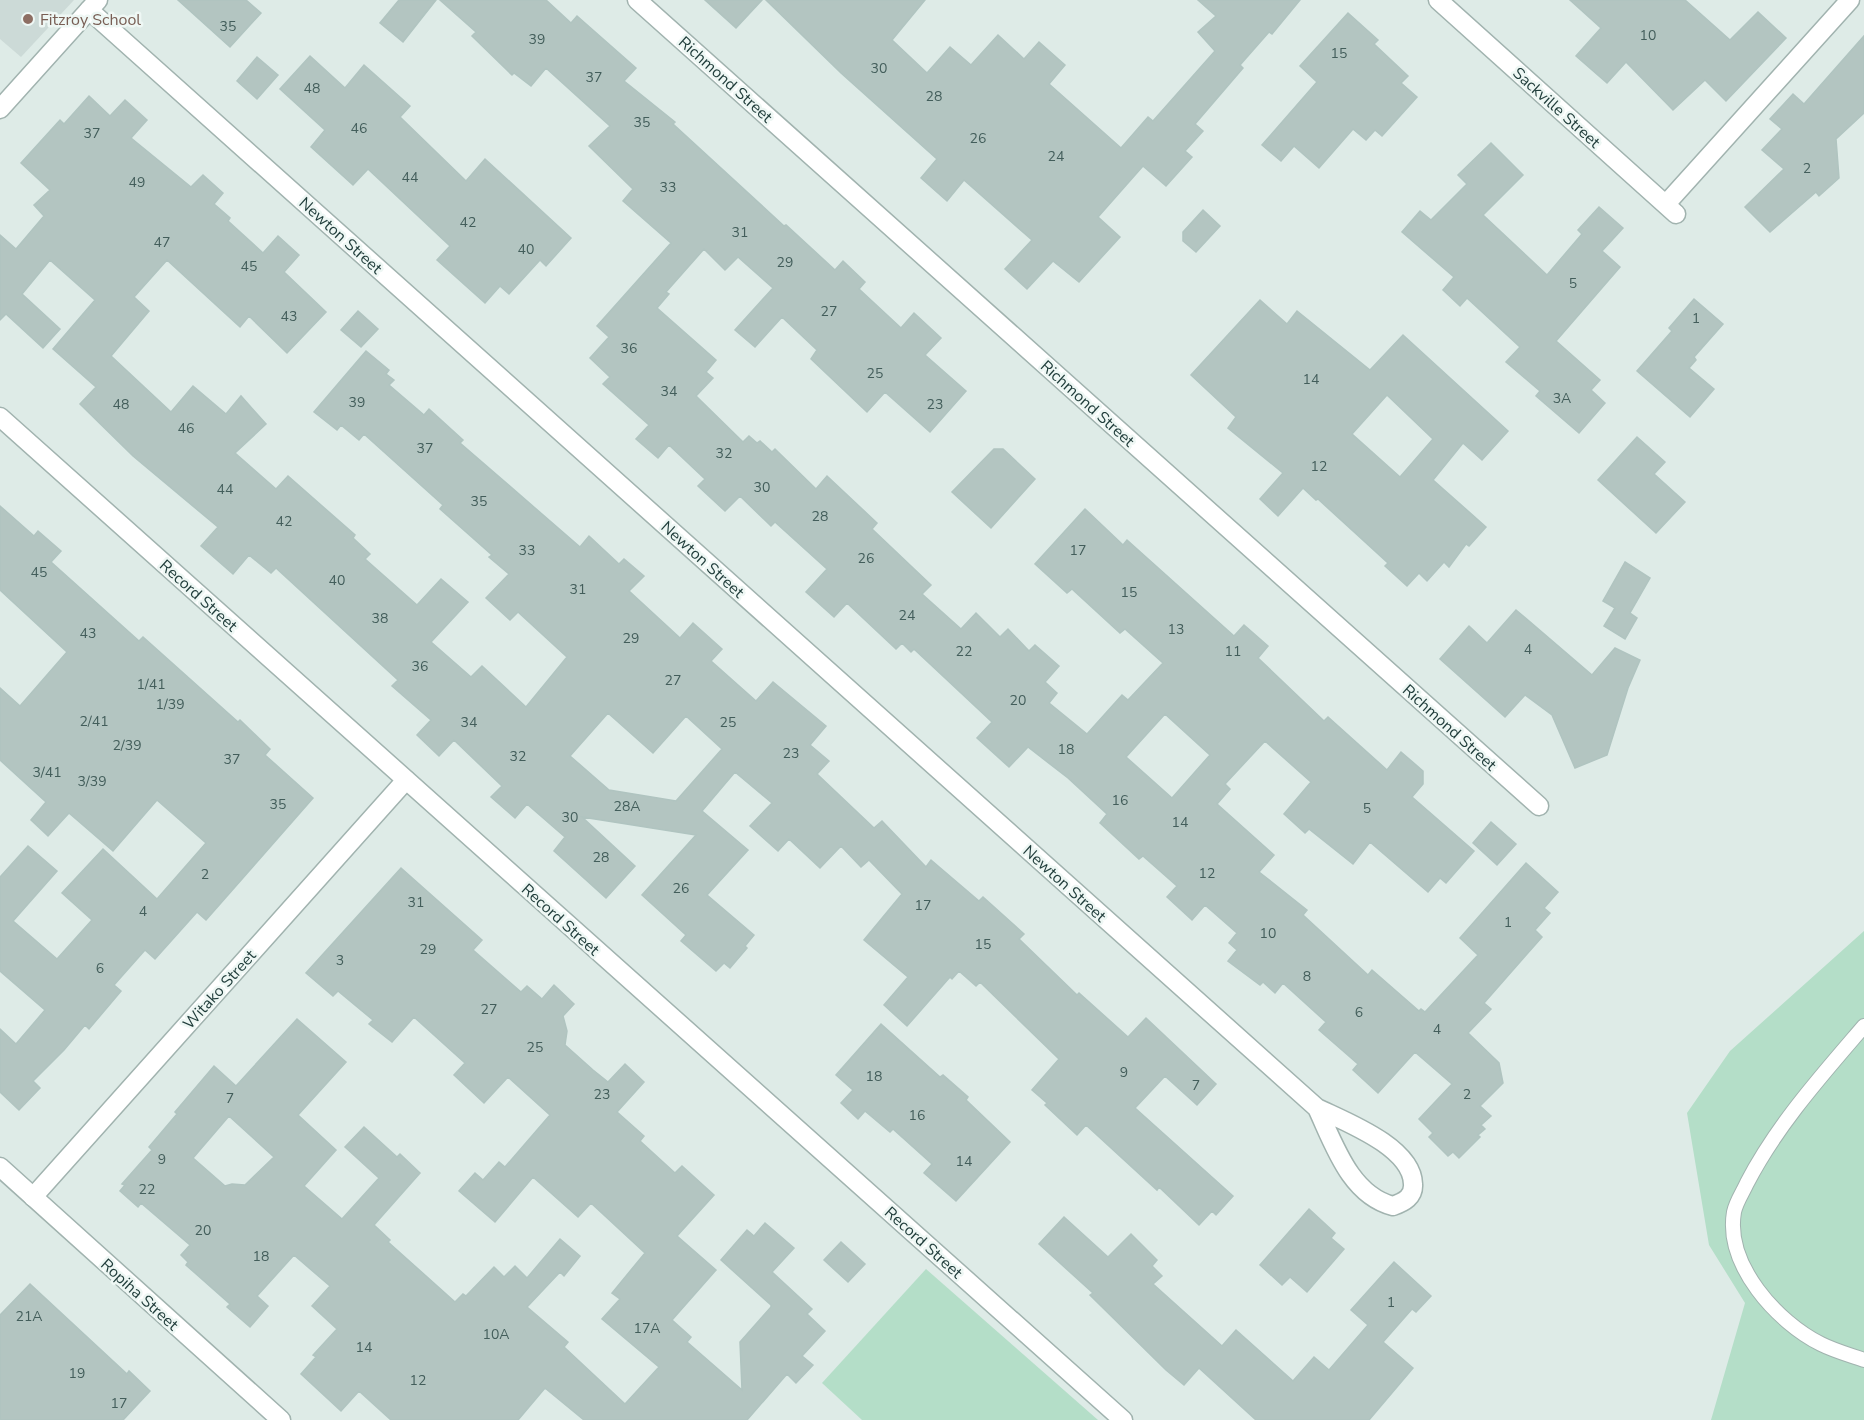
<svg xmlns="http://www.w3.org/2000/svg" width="1864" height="1420" font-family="'Nunito Sans',sans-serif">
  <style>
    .built { fill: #ccdad7 }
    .green { fill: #b4dec8 }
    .building { fill: #b3c5c1; stroke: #b0c4c0; stroke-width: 1.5; fill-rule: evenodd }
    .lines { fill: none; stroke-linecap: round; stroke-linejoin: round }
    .service-casing { stroke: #a1b3af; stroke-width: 16 }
    .minor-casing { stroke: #a1b3af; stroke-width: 21 }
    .service { stroke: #fff; stroke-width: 14 }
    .minor { stroke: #fff; stroke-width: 18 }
    .education-dot { fill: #8d6e63; stroke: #eef7f4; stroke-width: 2 }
    .labels { text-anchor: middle; stroke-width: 5; stroke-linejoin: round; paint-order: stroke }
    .number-label { font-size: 14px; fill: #435e5b }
    .education-label { font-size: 16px; fill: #785e54; stroke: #eef7f4; text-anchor: start }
    .street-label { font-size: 16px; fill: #1e3b39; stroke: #eef7f4 }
  </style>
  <rect width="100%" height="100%" fill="#deebe7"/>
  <polygon class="built" points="0,0 74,0 21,57 0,39"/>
  <g class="green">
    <polygon points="1864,931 1864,1420 1711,1420 1745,1303 1709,1245 1687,1113 1730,1051"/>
    <polygon points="926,1269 1098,1420 862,1420 822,1383"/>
  </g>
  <g class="building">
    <polygon points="178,0 246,0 261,13 230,47"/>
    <polygon points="399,0 436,0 403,42 380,23"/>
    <path d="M440,0H546L571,23L577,16L636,68L624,81L675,122L673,124L784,226L786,225L835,270L843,261L865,282L859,289L901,328L914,313L941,338L925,355L966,391L930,432L885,392L867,412L811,359L817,350L782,317L755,347L735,330L773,288L738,257L725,270L704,249L666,292L669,294L657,308L716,360L706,372L713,378L696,396L743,442L749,436L757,443L760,441L772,452L775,449L816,489L827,476L877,523L872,529L931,585L922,594L961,629L976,613L1000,637L1008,629L1029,651L1035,645L1059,666L1045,682L1057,693L1049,703L1087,734L1122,695L1128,700L1163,663L1125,629L1120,633L1072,589L1067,593L1035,564L1085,509L1123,545L1127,540L1234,636L1244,625L1268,646L1258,658L1324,721L1328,717L1387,770L1401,752L1423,771V784L1412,797L1474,851L1446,883L1440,878L1428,892L1370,842L1353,864L1309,829L1305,833L1284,814L1311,782L1265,741L1225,784L1230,789L1217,804L1274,855L1259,872L1307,910L1303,915L1368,975L1372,970L1419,1011L1421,1009L1425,1012L1478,955L1460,938L1526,863L1558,892L1544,908L1550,913L1535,930L1542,937L1484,1003L1491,1009L1468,1033L1499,1063L1503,1083L1480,1106L1491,1116L1481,1125L1485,1129L1478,1135L1480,1137L1459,1158L1453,1152L1448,1156L1429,1137L1433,1133L1419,1119L1452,1084L1415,1052L1378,1093L1353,1070L1358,1064L1319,1030L1326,1022L1283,983L1275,993L1263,982L1260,985L1228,961L1237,950L1229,943L1237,933L1205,905L1192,920L1167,897L1177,886L1143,856L1139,859L1100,823L1107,814L1068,778L1028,747L1009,767L977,738L992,722L914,649L911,652L902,643L896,649L847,603L834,617L806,592L827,569L775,522L771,526L740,496L725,511L698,486L705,479L669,445L658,458L636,439L649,425L603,384L610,377L590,358L609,337L597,326L671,243L623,201L633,189L589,146L610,126L546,68L531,86L514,73L512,75L472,36L476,32ZM1165,714L1210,755L1172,798L1126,757Z"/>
    <polygon points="705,0 762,0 736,28"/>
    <polygon points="766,0 925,0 892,40 927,73 950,47 971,65 998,35 1024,59 1039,42 1065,65 1049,84 1121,148 1148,117 1153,121 1215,51 1198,32 1216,16 1198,0 1300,0 1272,34 1269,32 1240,65 1243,68 1195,124 1203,131 1185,151 1192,157 1166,186 1143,166 1098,217 1120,237 1079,282 1053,261 1027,289 1005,269 1032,240 964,180 947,201 921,178 937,159 841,73"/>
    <polygon points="1570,0 1685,0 1730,40 1758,12 1786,38 1726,101 1705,80 1673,110 1626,62 1607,83 1576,56 1601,28"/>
    <polygon points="1348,13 1378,40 1374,44 1408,76 1401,83 1417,97 1382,136 1375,130 1366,140 1353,129 1319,168 1294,146 1281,161 1262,145 1317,82 1300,66"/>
    <polygon points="1864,36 1864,113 1836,139 1839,178 1819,196 1816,192 1770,232 1745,207 1784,169 1762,150 1782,129 1770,119 1793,94 1804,104"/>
    <polygon points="310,56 345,88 364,65 410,106 400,117 466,181 485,159 571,238 546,266 540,260 509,294 500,286 485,303 437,260 450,246 368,169 353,185 311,147 325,130 280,89"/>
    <polygon points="257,57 278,75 257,99 237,81"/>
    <path d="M89,96L110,116L125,100L147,120L131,138L191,187L203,175L223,193L214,204L230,218L228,221L263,253L278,236L299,255L284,272L326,312L287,353L249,316L240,327L167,260L134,297L149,311L111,356L171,412L193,386L226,414L241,396L266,424L235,453L276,489L288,476L355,535L353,538L370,554L365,559L417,605L441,579L468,602L431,642L471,677L482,666L526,707L567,657L518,612L510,620L486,598L509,574L489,557L492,555L440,509L443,505L364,434L359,440L341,425L337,430L314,412L366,351L389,370L386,374L394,380L389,385L424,415L429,409L463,440L460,443L580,547L589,536L619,564L624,559L644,576L629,591L680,638L693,623L722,649L711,661L756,701L773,682L826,726L810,745L829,761L817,774L874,828L882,821L926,867L931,860L979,901L983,897L1024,934L1019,939L1077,995L1079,993L1128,1037L1146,1018L1216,1084L1197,1105L1165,1076L1135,1108L1233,1196L1216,1215L1212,1211L1199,1225L1159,1187L1157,1190L1086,1125L1077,1135L1045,1105L1047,1103L1032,1090L1059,1059L980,982L976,986L959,971L952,979L950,977L907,1026L884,1005L908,977L864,940L902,894L869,860L861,867L841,846L820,868L789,839L778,851L750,826L772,803L735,772L702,811L748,850L707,895L754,935L745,946L747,948L730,968L724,963L716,971L681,941L686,935L642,895L696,835L582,817L635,866L606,898L554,851L565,837L527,804L515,818L491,797L502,786L454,740L439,756L417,735L431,720L392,686L398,680L276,568L271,573L249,555L233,574L201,546L218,527L133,456L80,404L96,387L53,349L95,300L50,260L22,294L60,329L43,348L6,314L0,320V235L16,249L44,216L34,205L50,190L21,163L60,120L64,124ZM608,713L653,753L686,716L722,749L676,801L609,790L570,756Z"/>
    <polygon points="1491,143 1523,175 1483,215 1547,275 1582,234 1578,230 1599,207 1623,228 1602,251 1620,267 1556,341 1600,380 1591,390 1605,403 1579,433 1536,396 1540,391 1506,362 1520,347 1467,298 1460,306 1443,290 1454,277 1402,232 1420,211 1431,220 1467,184 1458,175"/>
    <polygon points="1203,210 1220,226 1196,252 1183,241 1183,232"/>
    <polygon points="1694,299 1723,324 1694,357 1696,360 1689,368 1714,389 1690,417 1637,371 1672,331 1669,328"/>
    <path d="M1260,300L1287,324L1297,311L1370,370L1403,335L1508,431L1482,460L1463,443L1433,480L1486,527L1469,546L1466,544L1449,567L1444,562L1427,581L1419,573L1407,586L1385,566L1388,563L1318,499L1316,500L1303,488L1278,516L1260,499L1283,473L1228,428L1236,417L1191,375ZM1387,395L1433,439L1400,477L1352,434Z"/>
    <polygon points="358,311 378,329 361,347 341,330"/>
    <polygon points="1637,437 1665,462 1654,474 1685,502 1656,533 1598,480"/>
    <polygon points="994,449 1003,449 1035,479 991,528 952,492"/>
    <polygon points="0,506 34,536 38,531 61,551 51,562 139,641 143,637 238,722 240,720 270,749 265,755 313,798 206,920 197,912 155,959 145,950 114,985 121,991 89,1029 85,1025 64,1050 33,1081 40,1088 19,1110 0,1092 0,1029 16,1044 45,1010 0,971 0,877 28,846 57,871 13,921 57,959 92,920 62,893 103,849 157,899 206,843 157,800 113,851 69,813 48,836 31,820 46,802 0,760 0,688 20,706 67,652 0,590"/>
    <polygon points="1625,562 1650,578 1630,613 1637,618 1625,639 1604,626 1615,608 1603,601"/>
    <polygon points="1516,610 1592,675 1615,648 1640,660 1628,688 1607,755 1575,768 1552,715 1525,695 1505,717 1440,659 1469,626 1487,643"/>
    <polygon points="1491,822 1516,844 1497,865 1473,843"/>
    <path d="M401,868L482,940L473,950L521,992L527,986L542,999L554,985L574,1004L563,1016L567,1031L565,1045L593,1070L608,1082L625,1064L644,1082L617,1112L644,1136L640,1141L675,1173L682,1166L714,1195L677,1236L716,1270L672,1320L691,1337L687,1342L742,1390L740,1342L771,1307V1305L721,1260L747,1230L754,1236L765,1223L794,1248L772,1272L812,1309L807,1314L825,1331L802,1356L813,1365L796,1383L787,1374L747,1420H584L545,1388L518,1420H391L359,1391L341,1411L301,1374L316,1357L313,1355L337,1329L312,1306L330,1286L294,1255L257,1296L268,1306L250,1327L227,1307L230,1304L186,1265L188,1262L181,1255L190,1245L141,1203L138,1207L120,1191L125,1185L122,1184L152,1150L149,1147L177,1114L175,1112L214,1066L236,1086L297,1019L346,1062L298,1115L336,1150L304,1186L342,1219L379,1178L345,1147L364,1127L397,1157L400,1154L420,1173L374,1225L390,1240L388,1242L455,1302L463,1294L466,1296L494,1267L504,1277L515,1266L527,1278L560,1239L580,1256L564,1276L560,1272L527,1307L568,1342L564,1347L625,1404L659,1367L602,1319L620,1299L612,1293L645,1253L591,1203L578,1217L533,1177L495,1222L459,1191L475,1173L483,1180L499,1162L505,1167L550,1115L508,1077L484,1103L454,1075L465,1063L414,1017L392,1042L369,1024L373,1020L338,991L333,996L306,973ZM229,1116L274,1157L245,1185L232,1184L225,1186L193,1158Z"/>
    <polygon points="881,1024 940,1077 943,1075 968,1097 966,1100 1010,1142 956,1201 924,1173 932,1164 893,1129 890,1132 865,1111 858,1119 841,1103 853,1090 836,1075"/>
    <polygon points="1309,1209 1335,1233 1331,1238 1344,1249 1307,1292 1290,1277 1282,1285 1260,1265"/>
    <polygon points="1064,1217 1108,1257 1131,1234 1157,1260 1152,1266 1162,1276 1153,1284 1222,1346 1236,1330 1293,1381 1314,1357 1329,1370 1368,1325 1351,1310 1394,1262 1431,1296 1416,1312 1412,1309 1383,1342 1413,1368 1369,1420 1256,1420 1199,1368 1184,1385 1166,1370 1090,1295 1093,1293 1039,1244"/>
    <polygon points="841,1242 865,1264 848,1282 824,1260"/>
    <polygon points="30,1284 127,1374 129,1371 150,1391 123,1420 0,1420 0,1315"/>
  </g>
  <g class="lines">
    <defs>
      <path id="service" d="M1864,1026C1822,1075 1777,1125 1747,1183C1743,1192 1736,1202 1734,1212C1725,1265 1777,1322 1821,1344C1835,1351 1850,1355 1864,1360"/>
      <g id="minor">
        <polyline points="637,0 1539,806"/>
        <polyline points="1438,0 1676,214"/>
        <path d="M89,10L1317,1108C1346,1122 1412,1147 1413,1184C1414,1197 1404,1202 1393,1206C1350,1195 1334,1144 1317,1108"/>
        <polyline points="0,109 98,0"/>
        <polyline points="1666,204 1850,0"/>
        <polyline points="0,417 1123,1420"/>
        <polyline points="0,1167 281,1420"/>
        <polyline points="33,1197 406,780"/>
      </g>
    </defs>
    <use href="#service" class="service-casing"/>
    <use href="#minor" class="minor-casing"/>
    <use href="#service" class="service"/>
    <use href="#minor" class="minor"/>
  </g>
  <circle class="education-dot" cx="28" cy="19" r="6"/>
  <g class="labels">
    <g class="number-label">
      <text x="228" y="31">35</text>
      <text x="1648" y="40">10</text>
      <text x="537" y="44">39</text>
      <text x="1339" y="58">15</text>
      <text x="879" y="73">30</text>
      <text x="594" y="82">37</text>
      <text x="312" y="93">48</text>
      <text x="934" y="101">28</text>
      <text x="642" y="127">35</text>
      <text x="359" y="133">46</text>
      <text x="92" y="138">37</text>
      <text x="978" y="143">26</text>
      <text x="1056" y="161">24</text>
      <text x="1807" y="173">2</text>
      <text x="410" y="182">44</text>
      <text x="137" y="187">49</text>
      <text x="668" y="192">33</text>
      <text x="468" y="227">42</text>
      <text x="740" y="237">31</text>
      <text x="162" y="247">47</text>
      <text x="526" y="254">40</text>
      <text x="785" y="267">29</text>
      <text x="249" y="271">45</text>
      <text x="1573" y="288">5</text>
      <text x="829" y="316">27</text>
      <text x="289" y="321">43</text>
      <text x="1696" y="323">1</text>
      <text x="629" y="353">36</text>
      <text x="875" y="378">25</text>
      <text x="1311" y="384">14</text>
      <text x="669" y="396">34</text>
      <text x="1562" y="403">3A</text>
      <text x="357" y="407">39</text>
      <text x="121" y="409">48</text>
      <text x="935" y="409">23</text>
      <text x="186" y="433">46</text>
      <text x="425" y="453">37</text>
      <text x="724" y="458">32</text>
      <text x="1319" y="471">12</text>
      <text x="762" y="492">30</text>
      <text x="225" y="494">44</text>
      <text x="479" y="506">35</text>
      <text x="820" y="521">28</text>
      <text x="284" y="526">42</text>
      <text x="527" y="555">33</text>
      <text x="1078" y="555">17</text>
      <text x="866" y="563">26</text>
      <text x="39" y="577">45</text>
      <text x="337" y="585">40</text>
      <text x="578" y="594">31</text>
      <text x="1129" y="597">15</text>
      <text x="907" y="620">24</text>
      <text x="380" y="623">38</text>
      <text x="1176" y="634">13</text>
      <text x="88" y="638">43</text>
      <text x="631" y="643">29</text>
      <text x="1528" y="654">4</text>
      <text x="964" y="656">22</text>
      <text x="1233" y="656">11</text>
      <text x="420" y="671">36</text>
      <text x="673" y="685">27</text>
      <text x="151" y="689">1/41</text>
      <text x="1018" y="705">20</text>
      <text x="170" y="709">1/39</text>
      <text x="94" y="726">2/41</text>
      <text x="469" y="727">34</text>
      <text x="728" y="727">25</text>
      <text x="127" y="750">2/39</text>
      <text x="1066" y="754">18</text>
      <text x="791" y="758">23</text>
      <text x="518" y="761">32</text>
      <text x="232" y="764">37</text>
      <text x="47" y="777">3/41</text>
      <text x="92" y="786">3/39</text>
      <text x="1120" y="805">16</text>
      <text x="278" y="809">35</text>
      <text x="627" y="811">28A</text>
      <text x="1367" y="813">5</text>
      <text x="570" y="822">30</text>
      <text x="1180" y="827">14</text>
      <text x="601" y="862">28</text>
      <text x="1207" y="878">12</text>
      <text x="205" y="879">2</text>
      <text x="681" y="893">26</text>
      <text x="416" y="907">31</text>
      <text x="923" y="910">17</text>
      <text x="143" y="916">4</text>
      <text x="1508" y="927">1</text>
      <text x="1268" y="938">10</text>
      <text x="983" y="949">15</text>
      <text x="428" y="954">29</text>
      <text x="340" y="965">3</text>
      <text x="100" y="973">6</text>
      <text x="1307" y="981">8</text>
      <text x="489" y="1014">27</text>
      <text x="1359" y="1017">6</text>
      <text x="1437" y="1034">4</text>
      <text x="535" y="1052">25</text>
      <text x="1124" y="1077">9</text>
      <text x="874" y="1081">18</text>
      <text x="1196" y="1090">7</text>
      <text x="602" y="1099">23</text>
      <text x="1467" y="1099">2</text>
      <text x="230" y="1103">7</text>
      <text x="917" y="1120">16</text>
      <text x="162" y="1164">9</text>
      <text x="964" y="1166">14</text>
      <text x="147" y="1194">22</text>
      <text x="203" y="1235">20</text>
      <text x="261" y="1261">18</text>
      <text x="1391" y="1307">1</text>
      <text x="29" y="1321">21A</text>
      <text x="647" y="1333">17A</text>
      <text x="496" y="1339">10A</text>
      <text x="364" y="1352">14</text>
      <text x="77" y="1378">19</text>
      <text x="418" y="1385">12</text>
      <text x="119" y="1408">17</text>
    </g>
    <g class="education-label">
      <text x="40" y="25">Fitzroy School</text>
    </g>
    <g class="street-label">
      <text transform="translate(726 79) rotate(42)" y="6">Richmond Street</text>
      <text transform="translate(1557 107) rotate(42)" y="6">Sackville Street</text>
      <text transform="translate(341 235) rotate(42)" y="6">Newton Street</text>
      <text transform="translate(1088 403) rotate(42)" y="6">Richmond Street</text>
      <text transform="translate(703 559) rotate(42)" y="6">Newton Street</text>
      <text transform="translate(199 595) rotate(42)" y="6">Record Street</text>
      <text transform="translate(1450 727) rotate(42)" y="6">Richmond Street</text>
      <text transform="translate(1065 883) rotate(42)" y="6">Newton Street</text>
      <text transform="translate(561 919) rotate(42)" y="6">Record Street</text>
      <text transform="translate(219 989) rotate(-48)" y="6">Witako Street</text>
      <text transform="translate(924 1242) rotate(42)" y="6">Record Street</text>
      <text transform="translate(140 1294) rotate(42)" y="6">Ropiha Street</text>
    </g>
  </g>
</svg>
